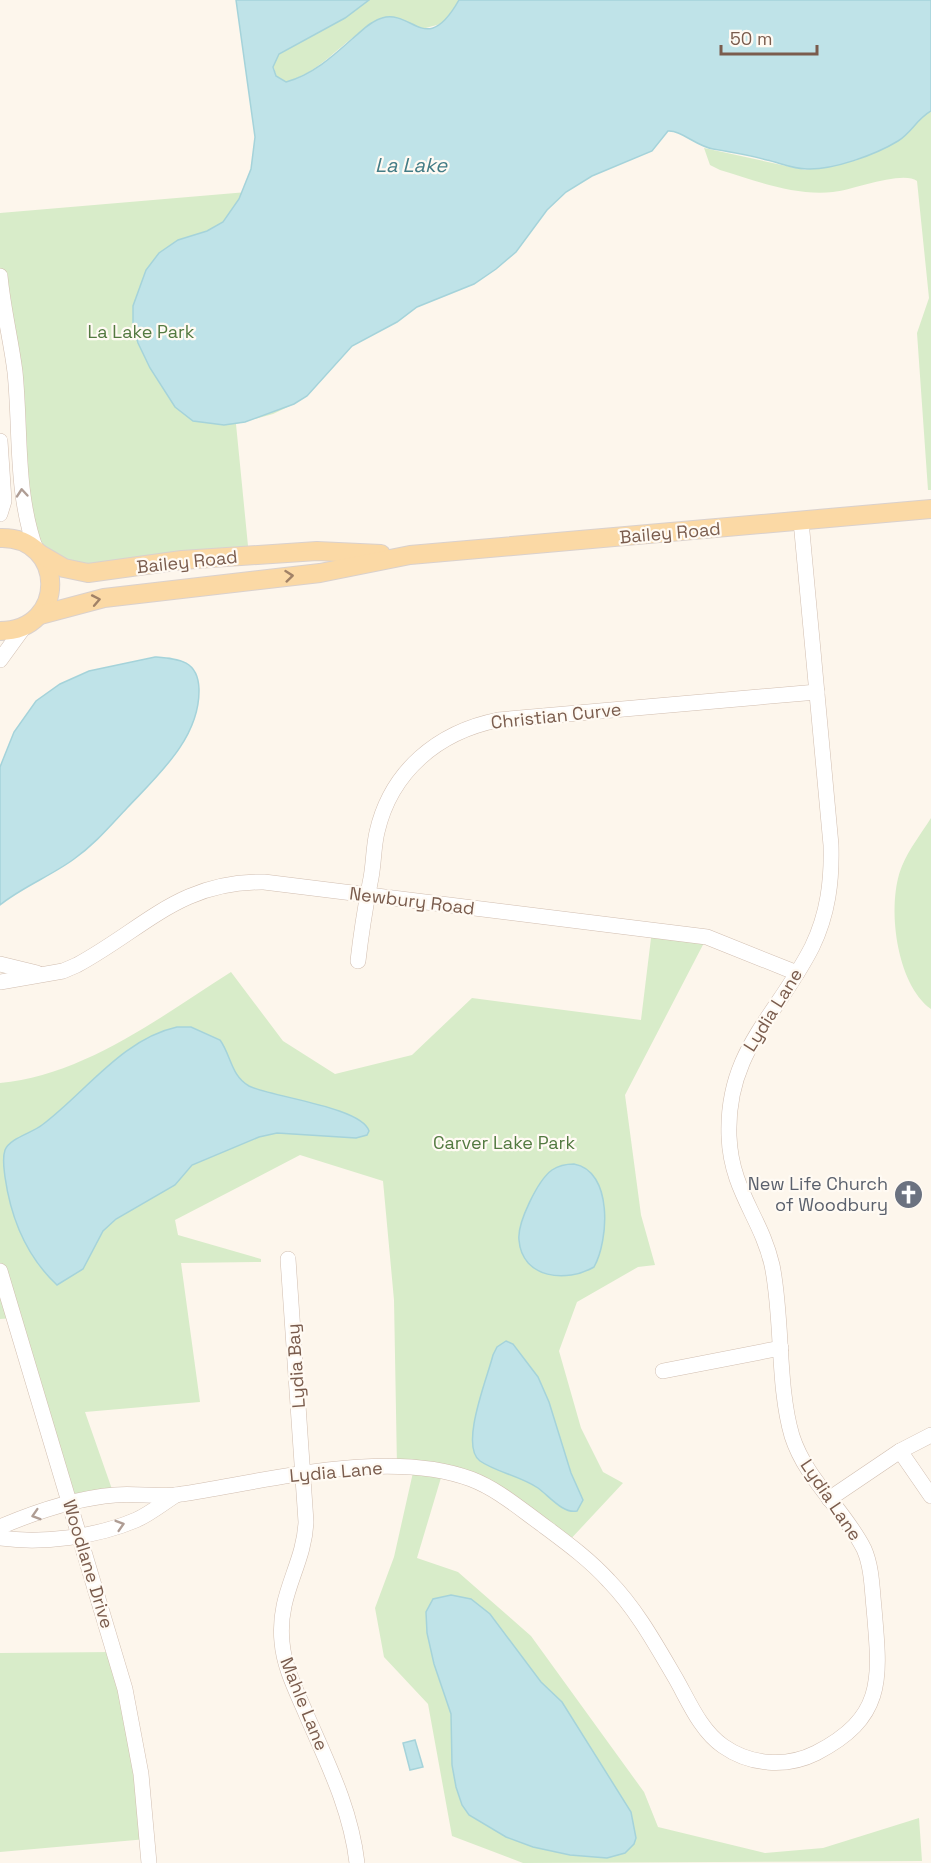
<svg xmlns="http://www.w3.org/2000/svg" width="931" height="1863" font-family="'Space Grotesk',sans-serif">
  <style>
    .green { fill: #d8ecc9 }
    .water { fill: #bfe3e8; stroke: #a5d3da; stroke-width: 1.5 }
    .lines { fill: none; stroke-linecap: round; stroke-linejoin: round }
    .minor-casing { stroke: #d1beb0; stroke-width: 16 }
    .major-casing { stroke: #dad1cd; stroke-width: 20 }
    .minor { stroke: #fff; stroke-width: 15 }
    .major { stroke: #fbd9a5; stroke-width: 18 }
    .oneway { stroke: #af9d94 }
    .oneway2 { stroke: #a18267 }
    .labels { text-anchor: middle; stroke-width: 4.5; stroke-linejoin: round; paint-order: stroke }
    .park-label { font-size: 18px; fill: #537a41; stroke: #fffaf3 }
    .street-label { font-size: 18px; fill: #7a5c4d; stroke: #fffaf3 }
    .worship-label { font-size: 18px; fill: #5b616d; stroke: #fffaf3; text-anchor: end }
    .water-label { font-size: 20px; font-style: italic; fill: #437c86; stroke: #fffaf3 }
  </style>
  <rect width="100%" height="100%" fill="#fdf6ec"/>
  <g class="green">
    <path d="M369,0H459L444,23L422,29L395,17C384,22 370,25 360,32C335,50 317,73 286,82L276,76L273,63L279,54L345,18Z"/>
    <path d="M931,0V490H928L917,333L929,298L917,181C903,170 853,190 833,192C795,196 756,181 720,170L710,165L704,148L805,170L857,160Z"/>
    <polygon points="457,174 466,287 417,307 397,322 352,346 307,396 294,404 273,414 236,424 249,556 99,572 36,550 0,276 0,213"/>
    <path d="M931,818V1009C896,984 886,904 902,866C909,849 921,834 931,818Z"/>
    <path d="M652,930L707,937L625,1095L641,1215L655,1265L638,1267L577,1302L559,1351L581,1428L603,1472L623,1483L567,1543L509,1500L443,1471L417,1558L458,1572L531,1636L644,1792L658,1827L765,1853L823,1848L919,1818L922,1861L523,1863L452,1836L428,1704L384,1657L375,1608L394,1557L414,1468L397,1467L394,1300L383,1181L300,1155L175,1220L178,1235L261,1259V1262L181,1263L200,1402L85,1412L114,1495L70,1504L14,1318L0,1319V1083C83,1076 162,1016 231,972L283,1041L335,1074L412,1055L472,998L641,1020Z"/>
    <polygon points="115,1652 147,1839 0,1852 0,1653"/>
  </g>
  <g class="water">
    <path d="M236,0H369L345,18L279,54L273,67L276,76L286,82C312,75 332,57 352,39C361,32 370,21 382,18C413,9 426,58 459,0H931V111C917,119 911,133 898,141C875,155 833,170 807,169C793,169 780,163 767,160C749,155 731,152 713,149C696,146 681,130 668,131L652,151L592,176L566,192L547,210L516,252L496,269L474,284L417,307L397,322L352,346L307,396L294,404L245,422L224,425L193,421L175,407L150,368L138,343L133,326V306L146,270L159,253L178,240L207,231L223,222L239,199L251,169L255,137Z"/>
    <path d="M155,657C179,659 198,660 199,689C200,738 158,775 127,808C110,826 95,844 74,859C51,876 22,887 0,905V767L14,732L36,701L60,684L89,671Z"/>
    <path d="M177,1027H191L220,1040C231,1055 231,1076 249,1086C271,1097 362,1107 369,1131L367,1135L356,1138L277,1133L259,1137L192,1165L175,1185L116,1219L103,1231L83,1269L57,1285C26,1256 11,1219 5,1177C4,1168 2,1159 5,1150C10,1138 32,1133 42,1125C85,1093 122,1039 177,1027Z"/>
    <path d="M574,1164C613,1171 609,1240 594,1267C567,1283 522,1279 519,1240C517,1223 538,1180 552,1170C558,1166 566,1164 574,1164Z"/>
    <path d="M506,1341L513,1344L538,1377L549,1402L571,1473L583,1500L577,1511C563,1514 549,1496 538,1488C520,1476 496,1472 480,1461C459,1446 488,1376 493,1355L497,1347Z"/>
    <polygon points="451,1595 471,1599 490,1614 541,1682 562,1702 631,1812 636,1838 634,1844 625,1853 607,1858 570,1855 533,1847 506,1837 469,1815 462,1805 456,1787 452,1765 451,1714 434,1664 427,1633 426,1612 433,1599"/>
    <polygon points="415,1740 423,1767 410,1770 403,1743"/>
  </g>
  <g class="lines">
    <defs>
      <g id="minor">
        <path d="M0,276C3,309 11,340 15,372C21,432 15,492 36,550"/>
        <polyline points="0,441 4,501 0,514"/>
        <polyline points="0,660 24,627"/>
        <path d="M358,961C361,934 365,909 370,883C374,866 373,849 377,832C391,771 438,732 498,720L817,692"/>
        <polyline points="0,964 37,973"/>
        <path d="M0,982L63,971L77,965C145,928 180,881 264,882L707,937L797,973"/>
        <path d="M288,1259L306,1522C304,1566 277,1594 282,1642C284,1668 297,1692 307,1716C328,1764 351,1810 357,1863"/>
        <polyline points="0,1271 125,1689 141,1774 149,1863"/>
        <polyline points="663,1371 781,1348"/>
        <polyline points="900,1451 931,1496"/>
        <polyline points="829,1499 900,1451 931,1435"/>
        <path d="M0,1527C35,1512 77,1498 115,1495C137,1493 161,1498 182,1494C267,1481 389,1448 471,1479C497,1489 518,1507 540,1523C564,1541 588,1558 609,1581C637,1610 656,1645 676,1679C689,1702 701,1731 723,1746C750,1765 786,1768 816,1753C886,1717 880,1678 874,1608C872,1589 872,1567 864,1549C844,1509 806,1480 792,1436C777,1385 783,1318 772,1265C761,1217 731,1191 729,1136C726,1051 777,1016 812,947C828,914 832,881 831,845L801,521"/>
        <path d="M0,1538C43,1544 96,1537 136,1520C150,1514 163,1503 176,1495"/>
      </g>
      <g id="major">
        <path d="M0,538C66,536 68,631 0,631"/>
        <polyline points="40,554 64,568 88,573 182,560 317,551 381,554"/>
        <polyline points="40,615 104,598 320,573 410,555 931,509"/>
      </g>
    </defs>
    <use href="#minor" class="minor-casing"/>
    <use href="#major" class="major-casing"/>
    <use href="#minor" class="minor"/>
    <use href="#major" class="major"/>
  </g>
  <defs><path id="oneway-chevron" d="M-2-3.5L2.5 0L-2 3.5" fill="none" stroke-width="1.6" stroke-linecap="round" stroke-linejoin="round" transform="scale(1.5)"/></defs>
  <g class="oneway">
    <use href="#oneway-chevron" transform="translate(22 493) rotate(-95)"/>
    <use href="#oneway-chevron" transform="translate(36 1515) rotate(163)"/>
    <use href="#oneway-chevron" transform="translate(120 1525) rotate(-17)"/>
  </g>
  <g class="oneway2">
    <use href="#oneway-chevron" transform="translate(289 576) rotate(-6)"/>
    <use href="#oneway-chevron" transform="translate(96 600) rotate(-11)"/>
  </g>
  <defs>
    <symbol id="church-disc" viewBox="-11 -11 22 22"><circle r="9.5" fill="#6b7280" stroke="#fffaf3"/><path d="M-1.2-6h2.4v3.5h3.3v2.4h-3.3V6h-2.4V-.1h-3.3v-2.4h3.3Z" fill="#fff"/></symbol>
  </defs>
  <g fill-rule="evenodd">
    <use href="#church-disc" x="892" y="1178" width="33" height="33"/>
  </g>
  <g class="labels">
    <g class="park-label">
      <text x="141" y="338">La Lake Park</text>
      <text x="504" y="1149">Carver Lake Park</text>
    </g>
    <g class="street-label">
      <text transform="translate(670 533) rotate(-5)" y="6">Bailey Road</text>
      <text transform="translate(187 562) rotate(-6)" y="6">Bailey Road</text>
      <text transform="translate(556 716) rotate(-6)" y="6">Christian Curve</text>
      <text transform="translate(412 901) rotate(7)" y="6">Newbury Road</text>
      <text transform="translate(773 1010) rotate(-58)" y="6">Lydia Lane</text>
      <text transform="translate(296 1366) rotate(-94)" y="6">Lydia Bay</text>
      <text transform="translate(336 1472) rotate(-5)" y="6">Lydia Lane</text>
      <text transform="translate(831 1500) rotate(56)" y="6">Lydia Lane</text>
      <text transform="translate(88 1564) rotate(73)" y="6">Woodlane Drive</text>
      <text transform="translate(304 1704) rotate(68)" y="6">Mahle Lane</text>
    </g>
    <g class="worship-label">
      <text x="888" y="1190">New Life Church<tspan x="888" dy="21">of Woodbury</tspan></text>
    </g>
    <g class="water-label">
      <text x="411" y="172">La Lake</text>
    </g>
  </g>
  <path d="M721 45v9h96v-9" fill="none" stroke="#7a5c4d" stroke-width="3"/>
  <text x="730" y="45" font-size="18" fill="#7a5c4d" stroke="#fffaf3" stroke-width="4.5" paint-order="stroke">50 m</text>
</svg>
